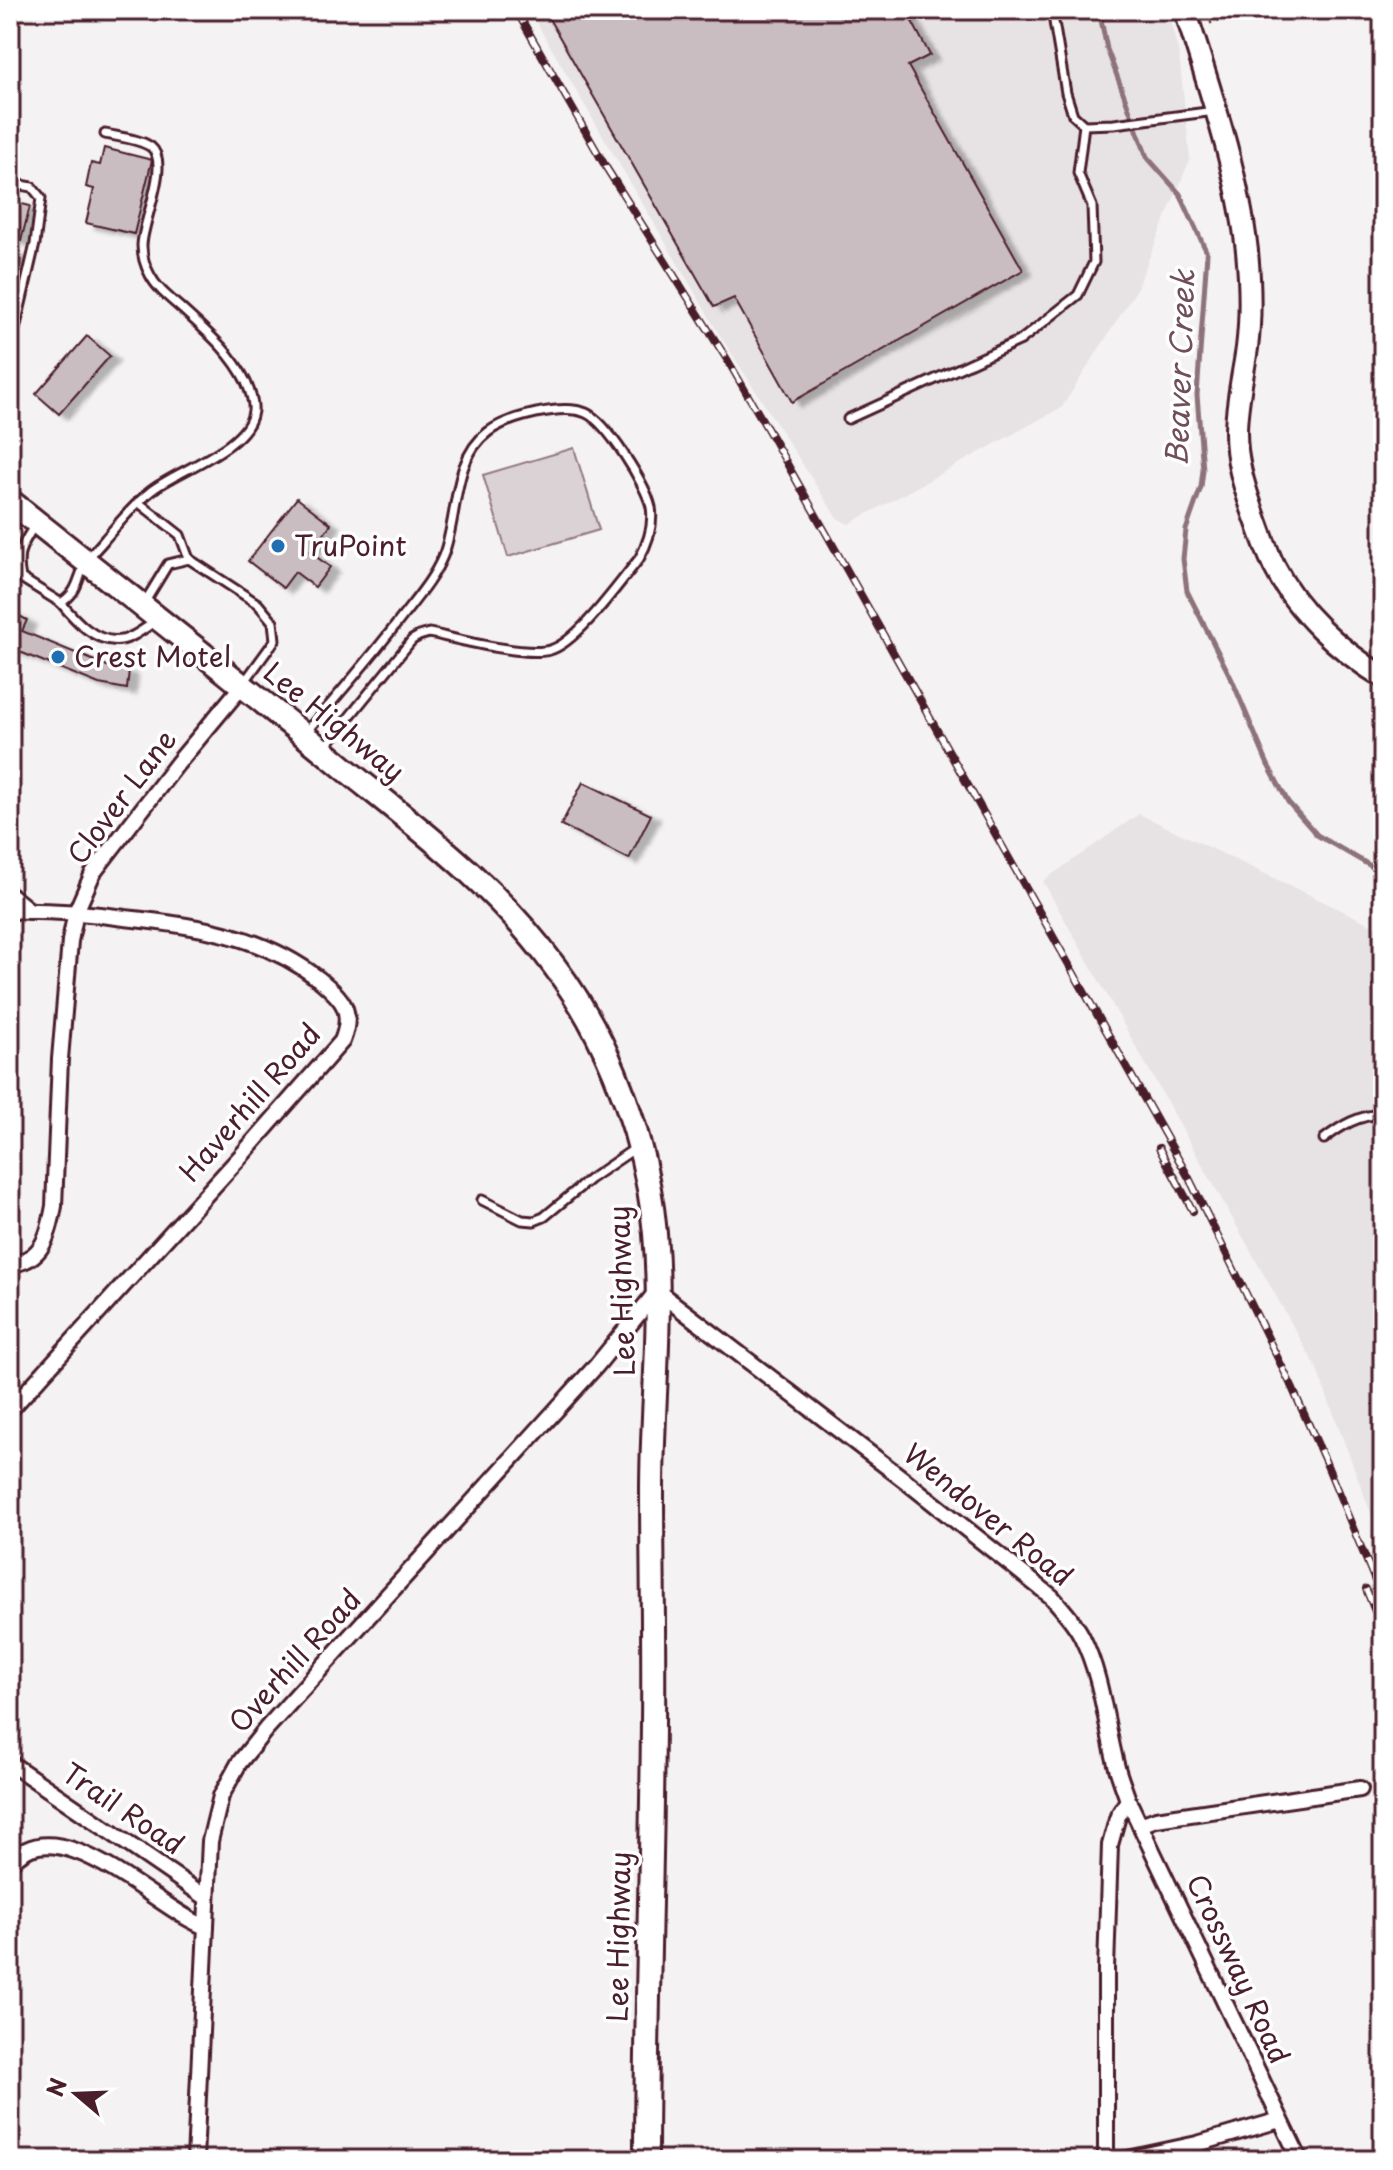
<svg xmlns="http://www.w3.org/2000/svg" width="1393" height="2170" font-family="'Playpen Sans',sans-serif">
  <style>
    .built { fill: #e7e2e3 }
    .green { fill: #dbd2d5; stroke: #927880; stroke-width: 2 }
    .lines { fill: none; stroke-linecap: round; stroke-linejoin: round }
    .stream { stroke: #8d727a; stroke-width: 5 }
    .building { fill: #cabdc1; stroke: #4a1f2b; stroke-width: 2; filter: url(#shadow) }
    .lane-casing { stroke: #4a1f2b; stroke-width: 13 }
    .street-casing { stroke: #4a1f2b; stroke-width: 20 }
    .secondary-casing { stroke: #4a1f2b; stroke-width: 26 }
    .primary-casing { stroke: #4a1f2b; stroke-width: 28 }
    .path { stroke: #4a1f2b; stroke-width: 3; stroke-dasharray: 2 6; stroke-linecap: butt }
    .lane { stroke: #fff; stroke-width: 7 }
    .street { stroke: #fff; stroke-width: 14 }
    .secondary { stroke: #fff; stroke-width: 20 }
    .primary { stroke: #fff; stroke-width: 22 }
    .rail-casing { stroke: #4a1f2b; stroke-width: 8 }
    .rail { stroke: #fff; stroke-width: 5; stroke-dasharray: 15; stroke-linecap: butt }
    .poi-dot { fill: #1f6fb2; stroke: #fff; stroke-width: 3 }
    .labels { text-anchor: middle; stroke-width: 7; stroke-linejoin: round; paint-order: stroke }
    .poi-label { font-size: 28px; fill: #4a1f2b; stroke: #fff; text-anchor: start }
    .street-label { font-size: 28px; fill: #4a1f2b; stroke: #fff }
    .water-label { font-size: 30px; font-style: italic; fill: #714f59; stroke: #fff }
  </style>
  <defs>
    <filter id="shadow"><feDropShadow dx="9" dy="5" stdDeviation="2" flood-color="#0004"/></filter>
  </defs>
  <rect width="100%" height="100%" fill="#f4f2f2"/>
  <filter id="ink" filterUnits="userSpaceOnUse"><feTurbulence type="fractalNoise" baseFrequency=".0125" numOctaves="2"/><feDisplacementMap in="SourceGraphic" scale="16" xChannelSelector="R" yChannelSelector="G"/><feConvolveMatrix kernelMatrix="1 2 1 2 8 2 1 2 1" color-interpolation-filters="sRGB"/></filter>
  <g filter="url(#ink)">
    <g class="built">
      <polygon points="529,10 1167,10 1179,54 1190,159 1135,292 1062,407 849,524 837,518 718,332"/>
      <polygon points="1139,814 1383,930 1383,1545 1316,1367 1043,881"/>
    </g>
    <polygon class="green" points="574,448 599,530 508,557 483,475"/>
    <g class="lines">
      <polyline class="stream" points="1099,10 1107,49 1147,157 1180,194 1207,253 1197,395 1203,470 1201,487 1186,530 1183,559 1187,591 1232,680 1268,765 1288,802 1317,835 1383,873"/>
    </g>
    <g class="building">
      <polygon points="544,10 906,10 930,55 908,66 1023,270 792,402 734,298 714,307"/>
      <polygon points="104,148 152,160 134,234 86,223 94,189 86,187 91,163 100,165"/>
      <polygon points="10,201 30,206 21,241 10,238"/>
      <polygon points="10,251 20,254 10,294"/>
      <polygon points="87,336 110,356 59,414 36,394"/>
      <polygon points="297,498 331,524 310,552 330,567 315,587 295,572 283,588 248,561"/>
      <polygon points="10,611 27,620 22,631 107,666 129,670 127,689 99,684 10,648"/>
      <polygon points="583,782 651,815 629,859 561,825"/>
    </g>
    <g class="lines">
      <defs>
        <g id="lane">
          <polyline points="1052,10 1066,93 1073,115 1084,125 1114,124 1215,111"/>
          <polyline points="10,183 32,187 41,198 35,244 10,351"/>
          <polyline points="10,368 10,369"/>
          <polyline points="848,419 1021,340 1078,295 1094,262 1092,206 1078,173 1084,125"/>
          <polyline points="138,502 180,535 189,559"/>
          <path d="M34,526C21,547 16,553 21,578L61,603C80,590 76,580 86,563C90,554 99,547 105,539C120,522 133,505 151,491C177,470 249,448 253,411C254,402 250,391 246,382C231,352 207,332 183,310C171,299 157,289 150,275C145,266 142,255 142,246C142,222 171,163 151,147C140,139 119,137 105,134"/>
          <path d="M61,603C75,620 96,644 121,640C132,639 146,627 156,621"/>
          <polyline points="143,605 168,564 189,559 258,604 273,622 275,640 243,684"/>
          <path d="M305,733C338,696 369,659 399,621C415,600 433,580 443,556C459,517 451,460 488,432C508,417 563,403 586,413C607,422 646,485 651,507C654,526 648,543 639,559C620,582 577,643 550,650C525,657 457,639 429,633L419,636L412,640L324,748"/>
          <path d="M1324,1139C1342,1125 1359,1115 1383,1114"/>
          <polyline points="482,1200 522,1220 534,1221 544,1217 590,1179 637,1147"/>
        </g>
        <g id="street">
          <polyline points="10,895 30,911"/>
          <path d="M10,911C49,910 87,913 125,918C194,925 264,935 320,980C343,999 354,1011 342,1041L241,1156L10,1410"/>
          <path d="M10,1264C43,1261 49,1234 54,1206L60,1059L70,941L76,912L93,873L177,764L242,686"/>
          <polyline points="10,1763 207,1898"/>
          <polyline points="1128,1800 1300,2160"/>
          <polyline points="1140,1825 1156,1819 1360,1789"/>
          <path d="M10,1864C57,1803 156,1909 206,1927"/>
          <path d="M195,2160L210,1841L221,1796L239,1763L266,1729L597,1365L657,1291L907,1482L1052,1597C1063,1610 1075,1622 1082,1637C1102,1677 1105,1721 1116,1764C1119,1776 1124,1788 1128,1800L1118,1816L1110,1845L1106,1969V2160"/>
          <polyline points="1123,2160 1197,2144 1280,2120"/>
        </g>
        <path id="secondary" d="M1185,10C1209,87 1238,171 1247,251C1250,282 1251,316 1247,348C1243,376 1236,404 1236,432C1236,459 1243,483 1252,509C1259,528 1265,547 1274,566C1297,612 1339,650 1383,677"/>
        <path id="primary" d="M10,501C121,590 234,677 344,768C422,831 495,885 555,967C603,1031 635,1111 649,1189C667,1288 652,1390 652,1490C652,1567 654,1645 653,1723C652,1869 646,2014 646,2160"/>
      </defs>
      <use href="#lane" class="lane-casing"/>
      <use href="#street" class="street-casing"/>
      <use href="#secondary" class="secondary-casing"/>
      <use href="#primary" class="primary-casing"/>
      <polyline class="path" points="1210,23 1248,10"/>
      <use href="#lane" class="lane"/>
      <use href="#street" class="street"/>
      <use href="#secondary" class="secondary"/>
      <use href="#primary" class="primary"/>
      <defs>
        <g id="rail">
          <polyline points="516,10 607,169 728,361 772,437 1189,1178 1291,1385 1326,1463 1383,1600"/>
          <polyline points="1159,1148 1193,1211"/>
          <polyline points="1366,1589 1383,1631"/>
        </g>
      </defs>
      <use href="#rail" class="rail-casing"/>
      <use href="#rail" class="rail"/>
    </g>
  </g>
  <g class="poi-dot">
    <circle cx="278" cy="546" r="8"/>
    <circle cx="58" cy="657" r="8"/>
  </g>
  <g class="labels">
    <g class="poi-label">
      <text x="294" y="556">TruPoint</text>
      <text x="74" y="667">Crest Motel</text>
    </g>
    <g class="street-label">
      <text transform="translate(334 722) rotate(39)" y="10">Lee Highway</text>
      <text transform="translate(122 797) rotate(-53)" y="10">Clover Lane</text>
      <text transform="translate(250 1103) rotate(-49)" y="10">Haverhill Road</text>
      <text transform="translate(622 1291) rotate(-92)" y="10">Lee Highway</text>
      <text transform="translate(988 1515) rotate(39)" y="10">Wendover Road</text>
      <text transform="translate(295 1661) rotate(-48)" y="10">Overhill Road</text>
      <text transform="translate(123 1809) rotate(34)" y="10">Trail Road</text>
      <text transform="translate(619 1937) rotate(-89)" y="10">Lee Highway</text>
      <text transform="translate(1238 1969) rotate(65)" y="10">Crossway Road</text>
    </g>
    <g class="water-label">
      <text transform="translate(1181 368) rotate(-88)" y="10">Beaver Creek</text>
    </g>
  </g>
  <rect width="1393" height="2170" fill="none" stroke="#fff" stroke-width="40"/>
  <rect x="20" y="20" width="1353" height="2130" fill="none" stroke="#4a1f2b" stroke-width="3" filter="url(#ink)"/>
  <g transform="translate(76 2094) rotate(289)" stroke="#ffffff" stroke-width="6" paint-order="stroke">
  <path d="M0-6L14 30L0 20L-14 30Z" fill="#4a1f2b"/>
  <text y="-12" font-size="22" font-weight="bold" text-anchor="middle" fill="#4a1f2b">N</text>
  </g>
</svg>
